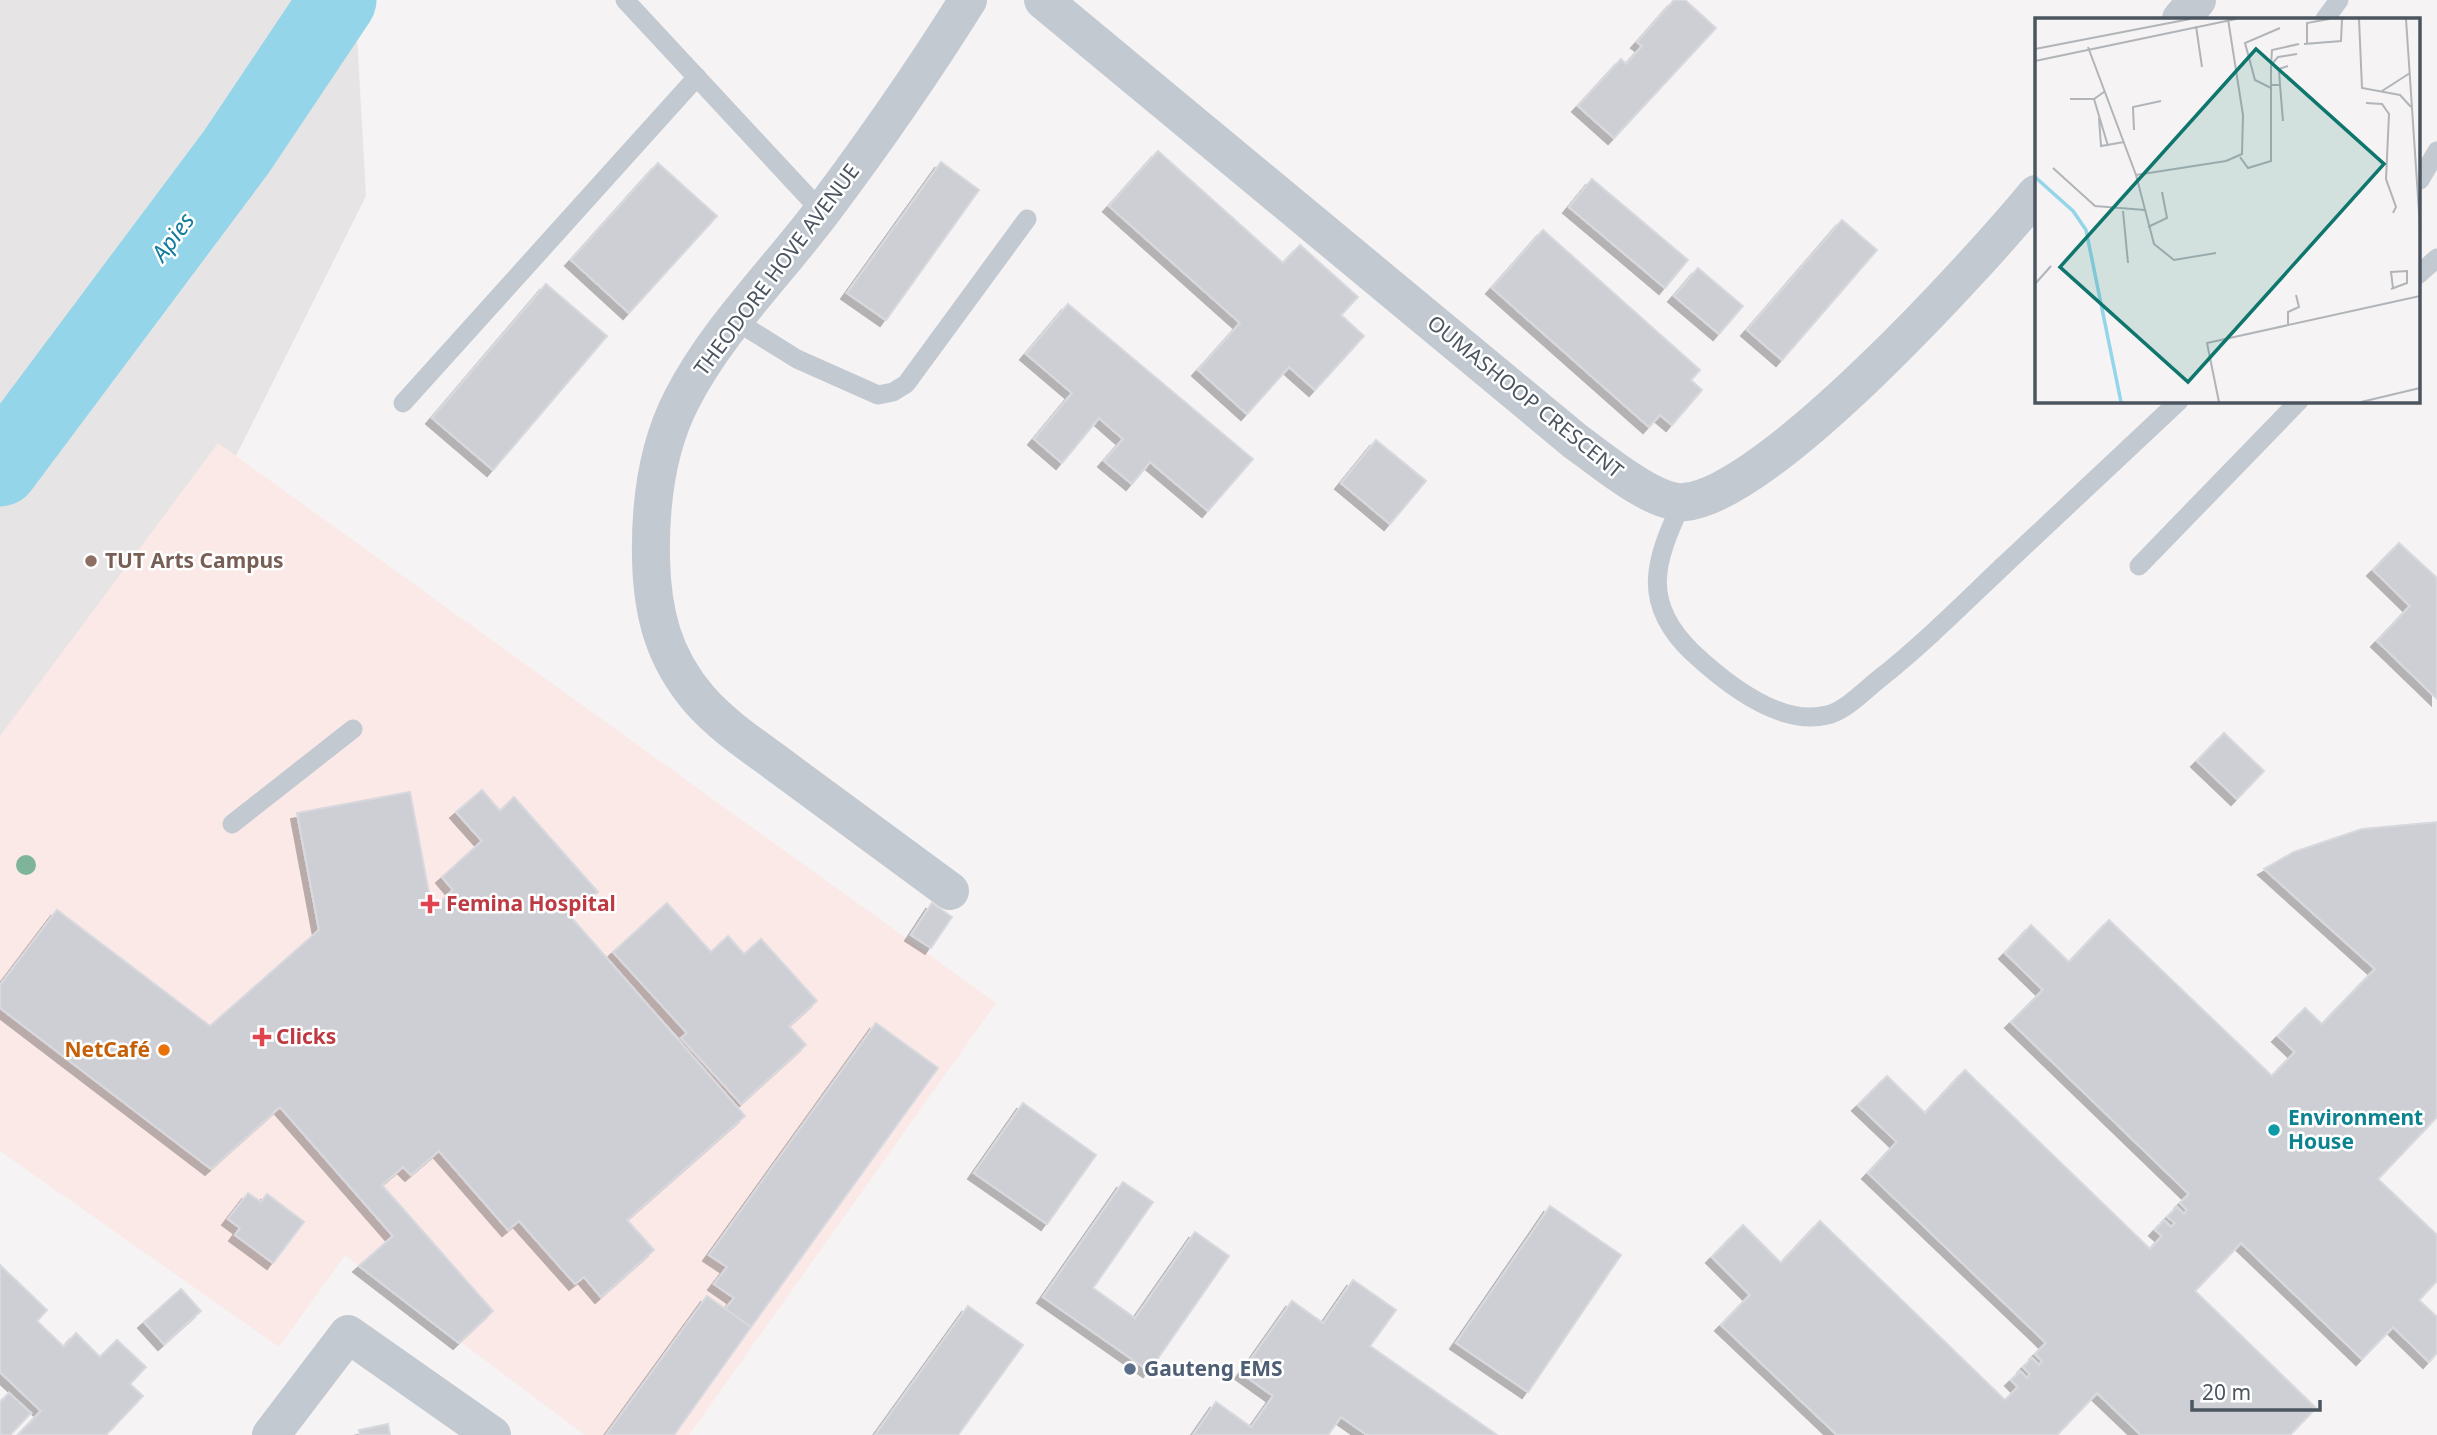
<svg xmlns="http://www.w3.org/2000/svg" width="2437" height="1435" font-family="'Noto Sans',sans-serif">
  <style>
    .education { fill: #e6e4e5 }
    .medical { fill: #fbe9e7 }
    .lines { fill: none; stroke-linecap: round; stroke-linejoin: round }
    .river { stroke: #94d5ea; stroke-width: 77 }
    .building { fill: #cdcfd5; stroke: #d7d9de; stroke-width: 2; filter: url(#shadow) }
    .lane { stroke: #c2c9d1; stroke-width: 19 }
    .street { stroke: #c2c9d1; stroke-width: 38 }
    .tree { fill: #7eb49a }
    .education-dot { fill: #8d6e63; stroke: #fff; stroke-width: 2.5 }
    .health-dot { fill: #e0444e; stroke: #fff; stroke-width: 2.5 }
    .food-dot { fill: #e8710a; stroke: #fff; stroke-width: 2.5 }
    .culture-dot { fill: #0f9aa8; stroke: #fff; stroke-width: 2.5 }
    .service-dot { fill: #5c6f8a; stroke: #fff; stroke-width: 2.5 }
    .labels { text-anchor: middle; stroke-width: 5; stroke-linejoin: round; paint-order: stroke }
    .street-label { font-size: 21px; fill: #4b5560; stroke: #fff }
    .education-label { font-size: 21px; font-weight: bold; fill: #785e54; stroke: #fff; text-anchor: start }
    .health-label { font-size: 21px; font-weight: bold; fill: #be3a42; stroke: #fff; text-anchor: start }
    .food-label { font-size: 21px; font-weight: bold; fill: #c56008; stroke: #fff; text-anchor: end }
    .culture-label { font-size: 21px; font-weight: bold; fill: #0d838f; stroke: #fff; text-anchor: start }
    .service-label { font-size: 21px; font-weight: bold; fill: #4e5e75; stroke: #fff; text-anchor: start }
    .water-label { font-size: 23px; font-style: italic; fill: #137b9c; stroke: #fff }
    .inset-river { fill: none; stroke: #94d5ea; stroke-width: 3.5 }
    .inset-road { fill: none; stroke: #b1b4b8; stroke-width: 2 }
    .view { fill: #0f766e; fill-opacity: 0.15; stroke: #0f766e; stroke-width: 3.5 }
    .inset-edge { fill: none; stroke: #4b5560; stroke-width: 3.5 }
  </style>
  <defs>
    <filter id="shadow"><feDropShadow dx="-6" dy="6" stdDeviation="0" flood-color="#0004"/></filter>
  </defs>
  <rect width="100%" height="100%" fill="#f5f3f3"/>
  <polygon class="education" points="0,0 355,0 366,196 0,927"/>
  <polygon class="medical" points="218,443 996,1003 689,1435 585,1435 345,1255 279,1347 0,1151 0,736"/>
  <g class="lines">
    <polyline class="river" points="0,468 237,151 338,0"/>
  </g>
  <g class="building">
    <polygon points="1674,0 1685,0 1716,28 1614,138 1578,106 1621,59 1626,64 1642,46 1637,42"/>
    <polygon points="1158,151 1283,263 1300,245 1358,297 1341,315 1364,336 1315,390 1289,367 1247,414 1198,370 1240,323 1109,206"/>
    <polygon points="941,162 979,190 886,320 847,293"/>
    <polygon points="658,163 717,216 629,313 571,260"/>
    <polygon points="1592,179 1688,260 1665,288 1569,207"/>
    <polygon points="1842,220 1877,250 1782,360 1747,330"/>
    <polygon points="1543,230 1700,370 1691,380 1702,390 1672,425 1660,415 1649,427 1492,288"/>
    <polygon points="1698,268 1743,306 1719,334 1674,296"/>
    <polygon points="546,284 607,336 493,470 432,418"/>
    <polygon points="1068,304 1253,459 1208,511 1150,462 1132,484 1104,461 1123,439 1099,418 1062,463 1034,439 1072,393 1026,354"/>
    <polygon points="1376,440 1426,481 1390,524 1341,483"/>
    <polygon points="2399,543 2437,578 2437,699 2377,641 2410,606 2373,570"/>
    <polygon points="2224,733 2264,771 2237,799 2197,761"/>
    <polygon points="482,790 500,811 514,797 598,892 570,916 745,1116 627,1220 654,1250 601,1297 584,1277 575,1284 519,1221 508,1230 439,1151 411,1175 403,1167 382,1185 493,1311 459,1343 359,1266 393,1236 280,1107 211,1169 0,1008 0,985 57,910 210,1026 319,930 297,813 410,792 429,893 438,904 453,890 442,877 482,841 456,812"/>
    <polygon points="2437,822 2437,1117 2378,1179 2437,1235 2437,1281 2419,1300 2437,1317 2437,1353 2429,1362 2393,1327 2362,1359 2241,1243 2195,1291 2316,1408 2290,1435 2141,1435 2097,1393 2057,1435 1837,1435 1721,1325 1750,1295 1712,1257 1743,1225 1781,1263 1820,1221 2005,1400 2018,1387 2011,1380 2020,1371 2027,1378 2030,1374 2023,1367 2032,1358 2039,1365 2042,1361 2035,1354 2046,1343 1868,1173 1897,1142 1858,1105 1887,1076 1925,1113 1965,1070 2150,1249 2162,1236 2155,1230 2164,1220 2171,1227 2175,1223 2167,1217 2177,1207 2184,1214 2187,1210 2180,1203 2189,1194 2011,1022 2043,990 2005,953 2031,925 2069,962 2109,920 2272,1076 2295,1052 2278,1036 2305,1008 2322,1024 2375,969 2264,869 2294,852 2362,829"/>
    <polygon points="667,903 711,952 728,936 744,954 761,939 817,1001 789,1026 806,1045 741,1104 681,1038 687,1033 613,952"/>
    <polygon points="932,903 952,917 931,948 911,935"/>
    <polygon points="876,1023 938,1068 751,1327 725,1309 734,1298 714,1284 727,1267 709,1255"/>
    <polygon points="1023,1103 1096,1155 1047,1224 974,1173"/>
    <polygon points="1123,1182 1153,1202 1093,1288 1135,1318 1195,1232 1229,1256 1149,1371 1043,1297"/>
    <polygon points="248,1193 261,1202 267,1194 304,1222 273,1263 235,1235 240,1228 228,1219"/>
    <polygon points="1550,1206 1621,1255 1528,1392 1456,1343"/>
    <polygon points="0,1265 47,1310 37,1321 64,1347 76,1333 100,1357 117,1340 146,1367 130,1384 143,1396 106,1435 18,1435 41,1411 0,1372"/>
    <polygon points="1353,1280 1396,1310 1370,1346 1497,1435 1367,1435 1341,1417 1328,1435 1193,1435 1216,1402 1251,1427 1273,1396 1241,1373 1292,1301 1323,1323"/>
    <polygon points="181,1289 201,1311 164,1344 144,1322"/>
    <polygon points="707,1296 751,1327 674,1435 606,1435"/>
    <polygon points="968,1306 1023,1345 958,1435 875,1435"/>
    <polygon points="9,1393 31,1413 10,1435 0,1435 0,1402"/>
    <polygon points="388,1424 390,1435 360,1435 359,1430"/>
  </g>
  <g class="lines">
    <g class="lane">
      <polyline points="625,0 822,212"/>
      <polyline points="2325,19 2339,0"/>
      <polyline points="2420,180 2437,151"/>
      <polyline points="2418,275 2437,258"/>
      <polyline points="736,321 797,359 878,395 893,392 906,384 1027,219"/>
      <polyline points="403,403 697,77"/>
      <path d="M1682,503C1655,560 1640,602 1692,652C1723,681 1779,727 1827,715C1845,711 1864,691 1879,679C1922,645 1961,606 2001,568C2060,512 2120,457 2179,401"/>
      <polyline points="2139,566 2299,401"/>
      <polyline points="232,824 353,729"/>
    </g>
    <g class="street">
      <path d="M1043,0L1575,441C1600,459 1654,505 1685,502C1769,495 1979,263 2036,194"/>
      <polyline points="2181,19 2197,0"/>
      <path d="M950,891C897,852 844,813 791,774C761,751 724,728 699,699C663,657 652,612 651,558C650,505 657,447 682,399C718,329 777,272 824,209C875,141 923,72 968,0"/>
      <polyline points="271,1435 348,1334 492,1435"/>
    </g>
  </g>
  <circle class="tree" cx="26" cy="865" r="10"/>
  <circle class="education-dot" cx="91" cy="561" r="7"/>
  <g class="health-dot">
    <path d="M426.5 893.5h7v7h7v7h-7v7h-7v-7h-7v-7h7z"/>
    <path d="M258.5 1026.5h7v7h7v7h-7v7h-7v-7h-7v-7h7z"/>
  </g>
  <circle class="food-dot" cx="164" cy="1050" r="7"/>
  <circle class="culture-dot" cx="2274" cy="1130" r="7"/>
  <circle class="service-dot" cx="1130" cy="1369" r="7"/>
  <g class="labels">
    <g class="street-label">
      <text transform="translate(777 270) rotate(-53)" y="7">THEODORE HOVE AVENUE</text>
      <text transform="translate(1525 397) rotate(39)" y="7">OUMASHOOP CRESCENT</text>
    </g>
    <g class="education-label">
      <text x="105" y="568">TUT Arts Campus</text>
    </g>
    <g class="health-label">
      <text x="446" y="911">Femina Hospital</text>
      <text x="276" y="1044">Clicks</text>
    </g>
    <g class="food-label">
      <text x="150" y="1057">NetCafé</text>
    </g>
    <g class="culture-label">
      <text x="2288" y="1125">Environment<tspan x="2288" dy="24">House</tspan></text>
    </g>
    <g class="service-label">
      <text x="1144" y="1376">Gauteng EMS</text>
    </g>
    <g class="water-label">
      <text transform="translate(173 237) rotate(-53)" y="8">Apies</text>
    </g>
  </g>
  <g transform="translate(2035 18)">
    <rect width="385" height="385" fill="#f5f3f3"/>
    <path class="inset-river" d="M0,159L38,193L51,212L86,384"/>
    <path class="inset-road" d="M324,1L327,70L365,77L376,89M371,1L385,209M161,8L167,49M269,26L306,23L307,1M272,26V5L294,1M53,29L101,157L119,226L139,242L181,235M0,31L155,1M0,43L201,1M236,47L237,32L264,26M236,67H245L248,103M245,67L244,51L253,48M236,70L220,62L210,25L245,10M347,73L375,55M35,81H59L69,74M59,81L73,128M331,85L347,86L354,96L351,161L361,189L358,195M64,100L66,128L89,124M99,112L98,89L126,83M205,139L213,150L236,143V47L243,39L262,36M18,150L60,188L110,192M101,157L191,143L207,136L208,97L193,1M88,193L93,245M113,209L132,200L127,174M0,266L16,248M356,271L372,265V253L356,254L358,270M253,306V294L264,289L261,277M184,384L172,325L385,278M326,384L385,370"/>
    <path class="view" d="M221,31L349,146L153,364L25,249Z"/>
    <rect width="385" height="385" class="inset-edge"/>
  </g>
  <path d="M2192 1400v10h128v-10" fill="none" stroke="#4b5560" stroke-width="3.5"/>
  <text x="2202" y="1400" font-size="21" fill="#4b5560" stroke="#ffffff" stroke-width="5" paint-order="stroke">20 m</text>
</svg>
